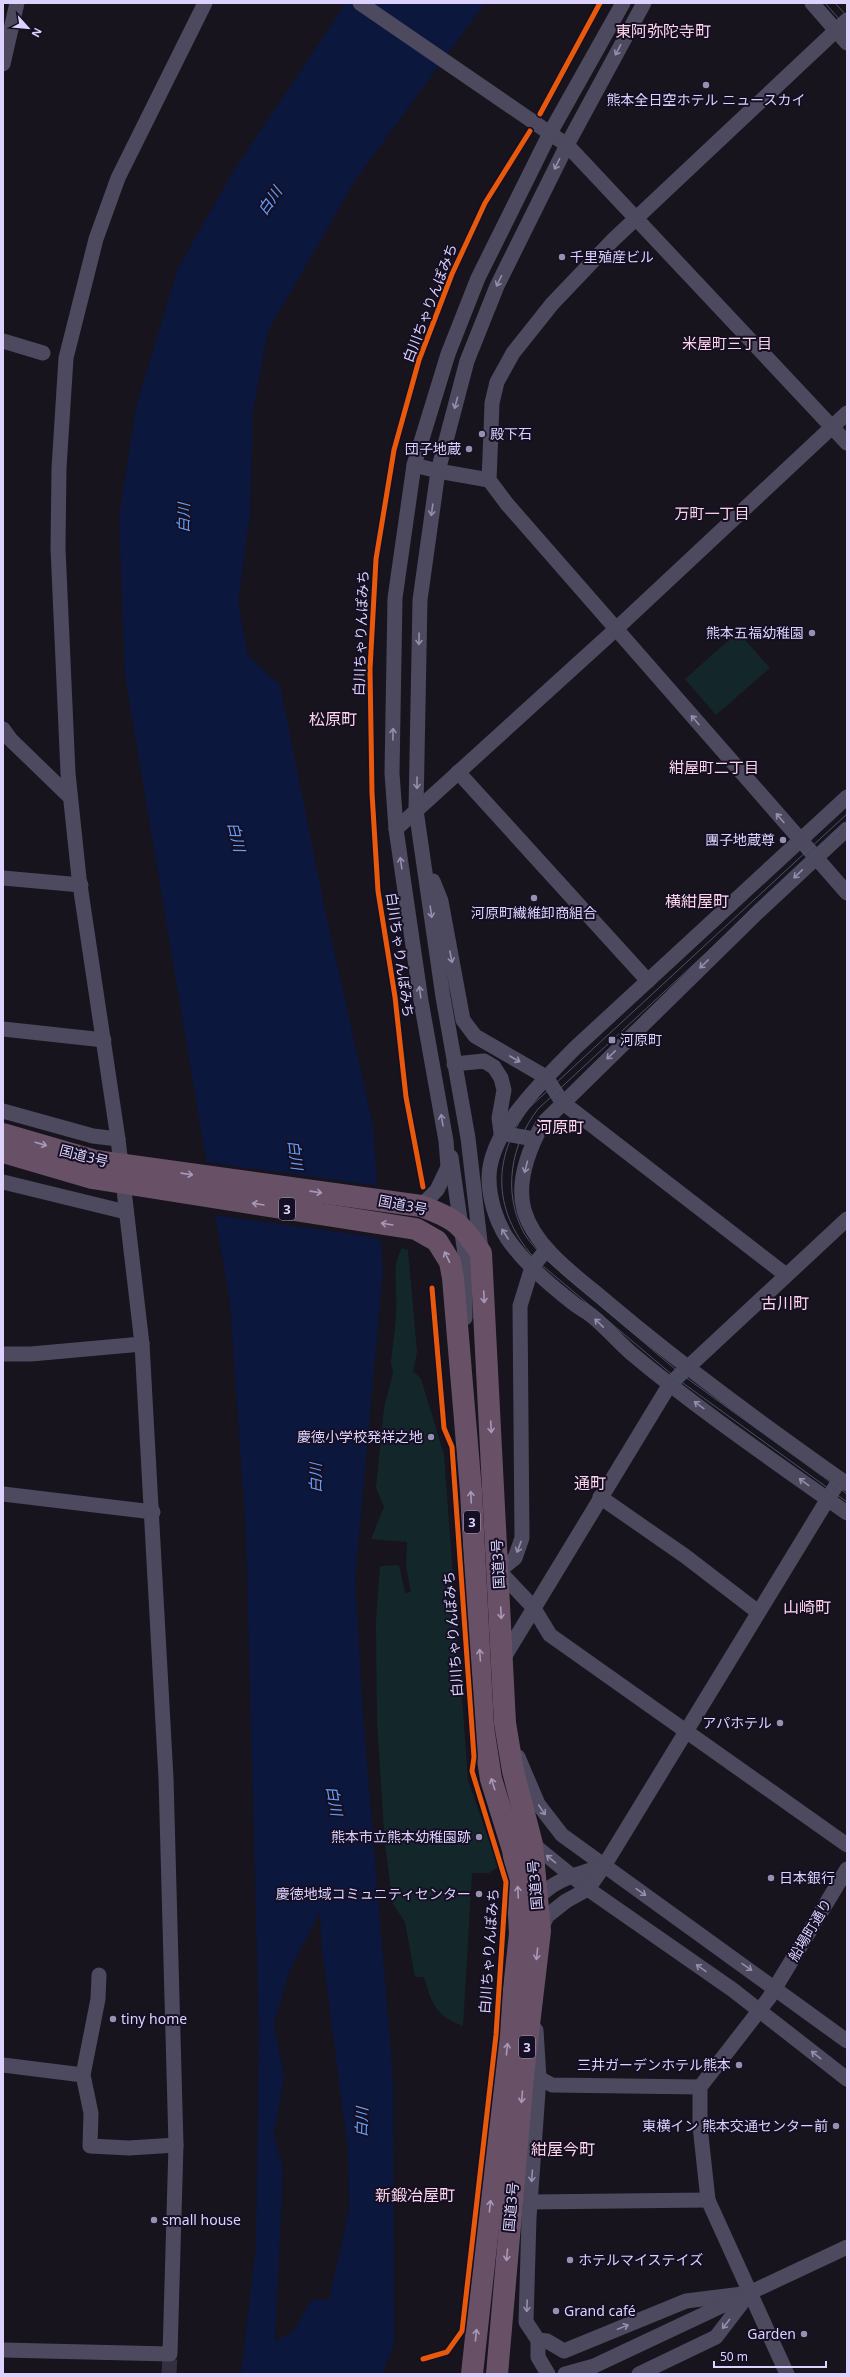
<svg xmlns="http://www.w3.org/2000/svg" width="850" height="2377" font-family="'Noto Sans','Noto Sans JP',sans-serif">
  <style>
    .green { fill: #13272b }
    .water { fill: #0c173d; fill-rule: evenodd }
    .pier { fill: #17141e }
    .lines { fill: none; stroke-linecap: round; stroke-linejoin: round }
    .minor-tunnel { stroke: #353040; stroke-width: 15; stroke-dasharray: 15 8; stroke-linecap: butt }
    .minor { stroke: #4d495f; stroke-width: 15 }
    .highway { stroke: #685166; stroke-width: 22 }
    .tram { stroke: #455569; stroke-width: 1 }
    .cycleway-casing { stroke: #150f23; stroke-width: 8 }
    .cycleway { stroke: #e8590c; stroke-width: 5 }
    .oneway { stroke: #958eae }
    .oneway2 { stroke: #a898ba }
    .poi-dot { fill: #9890b0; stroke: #150f23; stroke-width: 1.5 }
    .labels { text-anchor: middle; stroke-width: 4; stroke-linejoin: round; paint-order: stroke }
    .shield { fill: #150f23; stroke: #a198bc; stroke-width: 1 }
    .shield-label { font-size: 13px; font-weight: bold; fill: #ddd2fe }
    .poi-label { font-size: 14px; fill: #ddd2fe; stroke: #150f23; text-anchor: end }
    .street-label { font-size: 14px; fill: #ddd2fe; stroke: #150f23 }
    .water-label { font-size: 15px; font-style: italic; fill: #63a0fb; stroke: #150f23 }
    .neighbourhood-label { font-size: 15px; fill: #fed4e9; stroke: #150f23 }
    .quarter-label { font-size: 16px; fill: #fed4e9; stroke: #150f23 }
  </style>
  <rect width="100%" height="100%" fill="#17141e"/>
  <g class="green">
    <polygon points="738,632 770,668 716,715 685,679"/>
    <path d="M402,1248L408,1250L417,1352L413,1371L421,1379L444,1455L468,1780L498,1867L489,1873H472L463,2026C435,2015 432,2004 424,1977H415L405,1922L393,1904L385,1844L377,1722L376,1621L380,1566L399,1565L405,1593L411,1592L406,1566L407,1542L371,1539L384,1507L376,1488L384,1408L393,1373L391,1362C393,1340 398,1315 396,1293C396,1275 393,1264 402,1248Z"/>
  </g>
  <path class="water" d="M346,3H485L356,179L268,331L253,410L250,513L238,603L248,656L280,685L326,915L373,1125L383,1269L355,1580L363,1714L393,2078L394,2344L382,2374H241L256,2245L259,2033L246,1533L230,1303L125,675L119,518L136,407L178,268L233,172ZM320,1912L322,1950L348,2150L349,2210L329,2300H311L293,2332L275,2341L283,2170L274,2134L284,2077L274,2024L289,1972Z"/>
  <polygon class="pier" points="205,1162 379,1186 383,1240 367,1236 213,1215"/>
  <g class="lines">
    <polyline class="minor-tunnel" points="169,2374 170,2354"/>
    <g class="minor">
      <polyline points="360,3 567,145 847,443"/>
      <polyline points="812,3 847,43"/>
      <polyline points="847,20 613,240 552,304 513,353 497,382 492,403 491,431 489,480 507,504 847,893"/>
      <polyline points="3,64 17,3"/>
      <polyline points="3,341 43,353"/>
      <polyline points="414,465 438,471 489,480"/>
      <polyline points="3,729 11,740 70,797"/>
      <polyline points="458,772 648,981"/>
      <path d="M847,797L575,1048C544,1080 489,1131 489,1178C489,1198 496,1221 507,1238C524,1263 549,1284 573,1303C579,1308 586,1311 592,1316C606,1327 617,1341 631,1353C699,1410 774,1461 847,1513"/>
      <polyline points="396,829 616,629 847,413"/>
      <path d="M847,829L758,912L543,1123C530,1147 516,1181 524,1210C535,1249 579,1278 608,1303C685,1368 765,1426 847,1484"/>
      <polyline points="3,878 81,885"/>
      <polyline points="433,881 441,901 463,1020 475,1036 546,1077 562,1102 786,1275"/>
      <polyline points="3,1029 104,1040"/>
      <polyline points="454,1064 484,1061 494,1067 501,1078 504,1090 499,1118 501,1133 534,1139"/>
      <polyline points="3,1111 93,1136 118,1139 79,878 68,773 58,548 59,468 66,358 96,239 118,178 205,3"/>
      <polyline points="451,1157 465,1254 465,1318"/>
      <polyline points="3,1182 126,1212"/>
      <polyline points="421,1206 437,1190 448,1167 446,1141 421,1001 396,829 392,773 395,598 414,465 448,354 478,278 550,133 623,3"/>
      <polyline points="547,1249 532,1267 520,1306 522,1538 515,1558 499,1571 533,1607 550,1635 847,1845"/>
      <polyline points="481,1250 468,1138 443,997 416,810 420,600 438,471 467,361 497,286 567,145 644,3"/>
      <polyline points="3,1354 31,1354 142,1344"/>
      <polyline points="3,1494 153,1512"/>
      <polyline points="600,1497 685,1556 758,1612"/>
      <polyline points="503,1659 670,1384 847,1219"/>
      <polyline points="518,1757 538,1804 562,1835 847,2041"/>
      <polyline points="529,1841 588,1889 733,1990 847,2079"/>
      <path d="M533,1906C546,1881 580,1873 604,1866"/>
      <polyline points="540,1931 547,1916 566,1901 588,1889 604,1866 840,1479"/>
      <polyline points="536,2030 539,2078 529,2218 526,2322 538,2340 547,2341 564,2351 686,2301 750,2293"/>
      <polyline points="3,2065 83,2075 91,2113 90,2146 129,2148 176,2145"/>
      <polyline points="83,2075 98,1999 99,1975"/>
      <polyline points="530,2077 539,2078 552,2085 700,2087"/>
      <polyline points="530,2202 708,2200"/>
      <polyline points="538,2340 538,2357 548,2374"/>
      <polyline points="3,2350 170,2354 176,2145 166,1778 142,1344 118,1139"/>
      <polyline points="565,2374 594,2366 847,2247"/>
      <polyline points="639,2374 716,2337 748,2295"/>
      <polyline points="787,2374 708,2200 700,2126 700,2087 769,1998 847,1869"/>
    </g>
    <g class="highway">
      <path d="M3,1134L96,1161L421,1206C456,1219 460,1223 481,1253L505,1723L513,1771L532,1844L540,1931L523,2076L497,2374"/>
      <polyline points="3,1152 92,1178 416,1229 437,1241 450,1262 453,1278 471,1491 483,1727 491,1779 513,1850 517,1876 520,1934 472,2374"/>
    </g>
    <g class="tram">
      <polyline points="825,3 847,28"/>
      <polyline points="835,3 847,16"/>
      <path d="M847,814L529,1108C490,1159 493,1214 537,1261L676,1378L847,1502"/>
      <path d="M847,822L538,1109C511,1144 502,1192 524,1233C529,1242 537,1249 543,1257L681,1374L847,1494"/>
    </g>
    <defs>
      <g id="cycleway">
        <polyline points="540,114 600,3"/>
        <polyline points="423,1187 406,1097 395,997 378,891 372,793 370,669 376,559 394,450 419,360 452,274 485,203 530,131"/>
        <polyline points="423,2359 447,2352 462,2331 496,2035 506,1882 472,1771 474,1757 452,1447 444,1428 432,1288"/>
      </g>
    </defs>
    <use href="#cycleway" class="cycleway-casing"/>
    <use href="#cycleway" class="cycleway"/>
  </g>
  <defs><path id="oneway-shaft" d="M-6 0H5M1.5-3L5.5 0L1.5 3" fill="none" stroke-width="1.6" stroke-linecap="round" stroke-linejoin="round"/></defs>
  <g class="oneway">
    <use href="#oneway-shaft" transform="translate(618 50) rotate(118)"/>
    <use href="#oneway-shaft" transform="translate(557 164) rotate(116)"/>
    <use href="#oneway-shaft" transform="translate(499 281) rotate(116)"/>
    <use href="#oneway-shaft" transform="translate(456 403) rotate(105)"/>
    <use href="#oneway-shaft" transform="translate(432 510) rotate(98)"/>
    <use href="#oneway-shaft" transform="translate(419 639) rotate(91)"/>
    <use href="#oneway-shaft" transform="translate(695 720) rotate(-131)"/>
    <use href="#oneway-shaft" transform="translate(393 734) rotate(-89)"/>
    <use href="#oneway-shaft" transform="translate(417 783) rotate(90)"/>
    <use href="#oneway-shaft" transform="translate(780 818) rotate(-131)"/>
    <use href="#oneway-shaft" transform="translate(401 863) rotate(-98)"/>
    <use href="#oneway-shaft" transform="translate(798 874) rotate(136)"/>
    <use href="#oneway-shaft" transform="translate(431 912) rotate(82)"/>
    <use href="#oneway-shaft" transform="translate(451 957) rotate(79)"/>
    <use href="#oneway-shaft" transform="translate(704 964) rotate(136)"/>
    <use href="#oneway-shaft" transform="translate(420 992) rotate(-98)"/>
    <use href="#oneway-shaft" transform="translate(611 1055) rotate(136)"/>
    <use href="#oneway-shaft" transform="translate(515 1059) rotate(30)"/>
    <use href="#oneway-shaft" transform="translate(442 1120) rotate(-100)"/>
    <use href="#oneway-shaft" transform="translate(526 1167) rotate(104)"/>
    <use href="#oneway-shaft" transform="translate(505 1234) rotate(-123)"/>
    <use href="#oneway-shaft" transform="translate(599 1323) rotate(-136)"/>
    <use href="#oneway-shaft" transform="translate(699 1405) rotate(-144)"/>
    <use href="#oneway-shaft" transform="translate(804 1482) rotate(-144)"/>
    <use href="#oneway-shaft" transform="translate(519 1547) rotate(110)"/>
    <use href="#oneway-shaft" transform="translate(542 1810) rotate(56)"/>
    <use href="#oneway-shaft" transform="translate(551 1859) rotate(-141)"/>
    <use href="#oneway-shaft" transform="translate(641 1892) rotate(35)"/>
    <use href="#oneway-shaft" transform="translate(747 1967) rotate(35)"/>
    <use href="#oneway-shaft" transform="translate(701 1968) rotate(-145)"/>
    <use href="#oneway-shaft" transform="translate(816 2055) rotate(-142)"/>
    <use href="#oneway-shaft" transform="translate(532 2176) rotate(94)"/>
    <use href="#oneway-shaft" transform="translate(527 2306) rotate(92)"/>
    <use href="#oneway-shaft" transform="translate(726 2324) rotate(128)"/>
    <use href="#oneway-shaft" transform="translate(623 2327) rotate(-22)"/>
  </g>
  <g class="oneway2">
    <use href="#oneway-shaft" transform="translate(41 1144) rotate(16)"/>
    <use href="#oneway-shaft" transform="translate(187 1174) rotate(8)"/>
    <use href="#oneway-shaft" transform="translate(316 1192) rotate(8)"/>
    <use href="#oneway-shaft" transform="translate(258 1204) rotate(-171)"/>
    <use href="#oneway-shaft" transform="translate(387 1224) rotate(-171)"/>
    <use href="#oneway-shaft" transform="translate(447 1257) rotate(-116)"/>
    <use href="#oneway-shaft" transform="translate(484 1297) rotate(87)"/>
    <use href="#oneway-shaft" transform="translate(491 1427) rotate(87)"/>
    <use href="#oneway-shaft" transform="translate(471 1497) rotate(-93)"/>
    <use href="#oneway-shaft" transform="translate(501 1613) rotate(87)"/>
    <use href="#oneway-shaft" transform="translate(480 1655) rotate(-94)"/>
    <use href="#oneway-shaft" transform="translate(493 1784) rotate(-108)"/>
    <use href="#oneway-shaft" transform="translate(518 1892) rotate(-93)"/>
    <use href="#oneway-shaft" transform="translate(537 1954) rotate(96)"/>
    <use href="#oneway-shaft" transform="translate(507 2049) rotate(-84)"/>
    <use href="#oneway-shaft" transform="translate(522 2097) rotate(95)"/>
    <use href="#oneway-shaft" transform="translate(490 2206) rotate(-84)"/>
    <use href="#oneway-shaft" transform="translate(507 2255) rotate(95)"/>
    <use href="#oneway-shaft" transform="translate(476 2335) rotate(-84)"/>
  </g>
  <g class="poi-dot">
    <circle cx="706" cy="85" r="4"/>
    <circle cx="562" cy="257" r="4"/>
    <circle cx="482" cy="434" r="4"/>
    <circle cx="469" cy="449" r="4"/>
    <circle cx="812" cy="633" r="4"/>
    <circle cx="783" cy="840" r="4"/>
    <circle cx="534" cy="898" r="4"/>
    <rect x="608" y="1036" width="8" height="8" rx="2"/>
    <circle cx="431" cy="1437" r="4"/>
    <circle cx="780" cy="1723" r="4"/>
    <circle cx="479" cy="1837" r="4"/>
    <circle cx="771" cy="1878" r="4"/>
    <circle cx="479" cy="1894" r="4"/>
    <circle cx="113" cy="2019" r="4"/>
    <circle cx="739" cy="2065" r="4"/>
    <circle cx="836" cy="2126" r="4"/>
    <circle cx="154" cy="2220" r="4"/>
    <circle cx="570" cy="2260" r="4"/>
    <circle cx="556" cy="2311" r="4"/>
    <circle cx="804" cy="2334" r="4"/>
  </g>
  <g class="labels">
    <g class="shield">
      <rect x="279" y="1198" width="16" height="22" rx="3"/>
      <rect x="464" y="1511" width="16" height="22" rx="3"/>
      <rect x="519" y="2036" width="16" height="22" rx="3"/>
    </g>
    <g class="shield-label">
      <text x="287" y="1214">3</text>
      <text x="472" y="1527">3</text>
      <text x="527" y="2052">3</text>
    </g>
    <g class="poi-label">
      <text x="706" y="105" text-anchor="middle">熊本全日空ホテル ニュースカイ</text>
      <text x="570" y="262" text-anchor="start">千里殖産ビル</text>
      <text x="490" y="439" text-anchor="start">殿下石</text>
      <text x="461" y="454">団子地蔵</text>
      <text x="804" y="638">熊本五福幼稚園</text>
      <text x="775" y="845">團子地蔵尊</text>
      <text x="534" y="918" text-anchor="middle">河原町繊維卸商組合</text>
      <text x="620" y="1045" text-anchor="start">河原町</text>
      <text x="423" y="1442">慶徳小学校発祥之地</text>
      <text x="772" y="1728">アパホテル</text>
      <text x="471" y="1842">熊本市立熊本幼稚園跡</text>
      <text x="779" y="1883" text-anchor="start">日本銀行</text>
      <text x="471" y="1899">慶徳地域コミュニティセンター</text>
      <text x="121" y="2024" text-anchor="start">tiny home</text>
      <text x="731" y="2070">三井ガーデンホテル熊本</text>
      <text x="828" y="2131">東横イン 熊本交通センター前</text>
      <text x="162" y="2225" text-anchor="start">small house</text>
      <text x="578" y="2265" text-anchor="start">ホテルマイステイズ</text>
      <text x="564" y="2316" text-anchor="start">Grand café</text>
      <text x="796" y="2339">Garden</text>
    </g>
    <g class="street-label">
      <text transform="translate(430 303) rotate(-69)" y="5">白川ちゃりんぽみち</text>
      <text transform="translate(361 633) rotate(-88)" y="5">白川ちゃりんぽみち</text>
      <text transform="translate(400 955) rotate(82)" y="5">白川ちゃりんぽみち</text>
      <text transform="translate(84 1156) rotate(14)" y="5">国道3号</text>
      <text transform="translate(403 1205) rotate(11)" y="5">国道3号</text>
      <text transform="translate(498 1564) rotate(-93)" y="5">国道3号</text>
      <text transform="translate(453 1634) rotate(-94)" y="5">白川ちゃりんぽみち</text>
      <text transform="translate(535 1885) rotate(-95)" y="5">国道3号</text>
      <text transform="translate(810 1930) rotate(-59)" y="5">船場町通り</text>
      <text transform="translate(489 1951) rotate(-86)" y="5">白川ちゃりんぽみち</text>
      <text transform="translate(511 2207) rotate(-85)" y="5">国道3号</text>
    </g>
    <g class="water-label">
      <text transform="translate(270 201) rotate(-55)" y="5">白川</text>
      <text transform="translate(184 518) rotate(-89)" y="5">白川</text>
      <text transform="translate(236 837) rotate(77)" y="5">白川</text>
      <text transform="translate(295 1155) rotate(83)" y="5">白川</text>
      <text transform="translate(316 1478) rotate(-90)" y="5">白川</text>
      <text transform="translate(334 1801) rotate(80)" y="5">白川</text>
      <text transform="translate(362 2122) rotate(-88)" y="5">白川</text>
    </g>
    <g class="neighbourhood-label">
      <text x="727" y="349">米屋町三丁目</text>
      <text x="712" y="519">万町一丁目</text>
      <text x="714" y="773">紺屋町二丁目</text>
    </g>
    <g class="quarter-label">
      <text x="663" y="37">東阿弥陀寺町</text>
      <text x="333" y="725">松原町</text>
      <text x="697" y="907">横紺屋町</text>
      <text x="560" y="1133">河原町</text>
      <text x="785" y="1309">古川町</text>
      <text x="590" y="1489">通町</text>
      <text x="807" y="1613">山崎町</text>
      <text x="563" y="2155">紺屋今町</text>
      <text x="415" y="2201">新鍛冶屋町</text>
    </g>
  </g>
  <rect width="850" height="2377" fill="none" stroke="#ddd2fe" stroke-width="8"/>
  <g transform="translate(28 28) rotate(117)" stroke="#150f23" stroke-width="3" paint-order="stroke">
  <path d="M0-3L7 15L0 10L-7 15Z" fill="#ddd2fe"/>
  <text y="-6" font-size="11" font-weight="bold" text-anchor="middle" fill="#ddd2fe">N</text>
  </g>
  <path d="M714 2361v6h112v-6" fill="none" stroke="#ddd2fe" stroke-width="2"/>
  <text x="720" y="2361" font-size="12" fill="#ddd2fe" stroke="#150f23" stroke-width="3" paint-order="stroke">50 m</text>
</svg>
